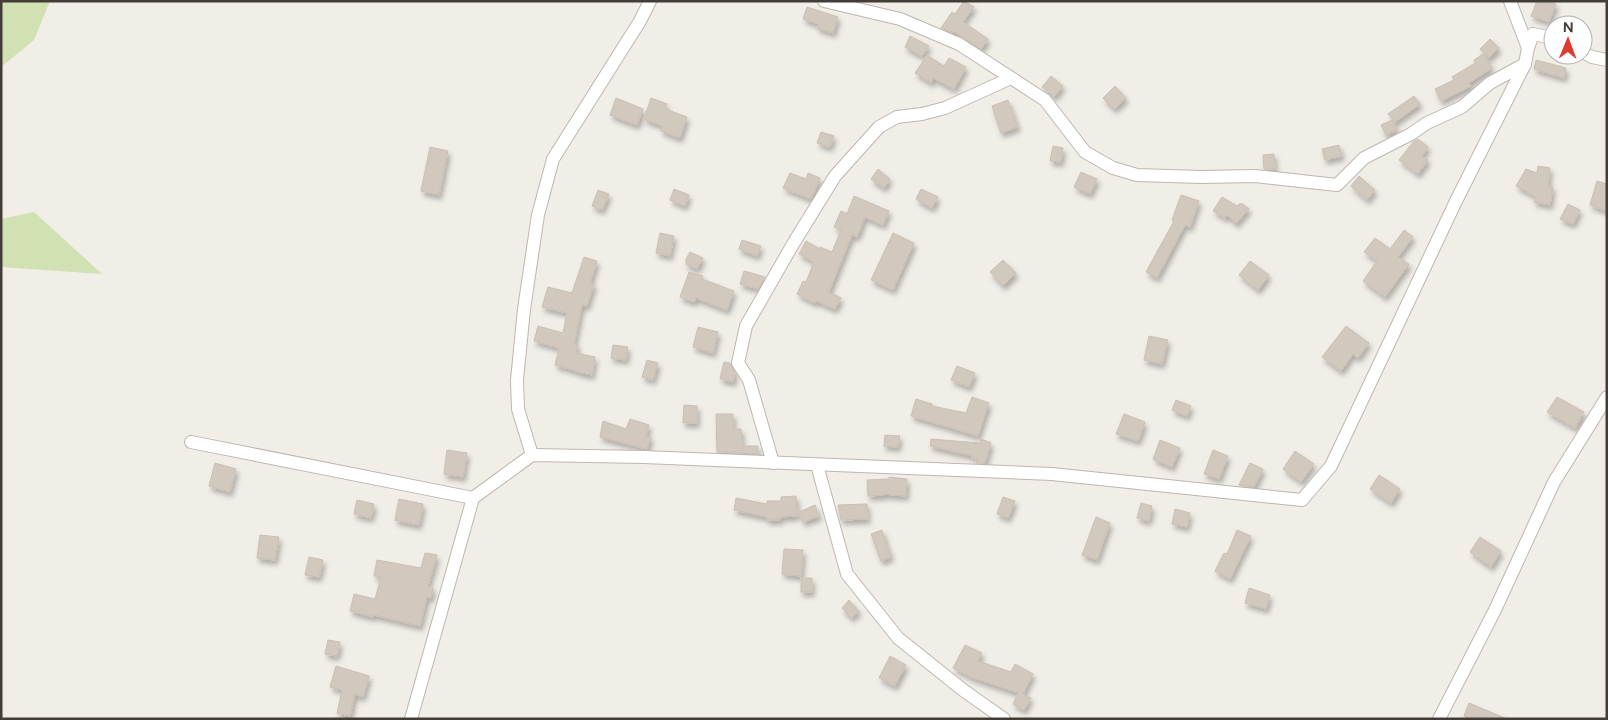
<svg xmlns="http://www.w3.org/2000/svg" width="1608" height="720" font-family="Figtree,sans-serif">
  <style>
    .green { fill: #d1e1b4 }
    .building { fill: #d1c8be; stroke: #cbbfb2; filter: url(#shadow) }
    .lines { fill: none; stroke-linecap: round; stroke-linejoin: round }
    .street-casing { stroke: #beb7ae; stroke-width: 14 }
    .street { stroke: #fff; stroke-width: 12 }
  </style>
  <defs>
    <filter id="shadow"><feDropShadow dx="2.5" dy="4.5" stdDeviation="2.5" flood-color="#0004"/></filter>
  </defs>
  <rect width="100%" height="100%" fill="#f1ede7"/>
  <g class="green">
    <polygon points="1,1 50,1 34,40 1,67"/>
    <polygon points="34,212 102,274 1,267 1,219"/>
  </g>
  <g class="building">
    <polygon points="964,1 974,7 963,22 988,39 981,49 955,32 954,33 941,28 952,12 955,14"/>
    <polygon points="1537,1 1549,1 1556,4 1549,22 1531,16"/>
    <polygon points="807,7 838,17 833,33 817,28 818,24 803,19"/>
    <polygon points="910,36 929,46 922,56 905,47"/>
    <polygon points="1490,39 1499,48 1489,58 1480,49"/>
    <polygon points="1483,54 1492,68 1469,83 1471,86 1441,101 1435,89 1454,80 1452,77 1475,63 1474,60"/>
    <polygon points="927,55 944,66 949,58 966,67 954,89 933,78 931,83 915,73"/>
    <polygon points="1536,60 1566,68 1564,78 1534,69"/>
    <polygon points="1051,76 1063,86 1054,97 1042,87"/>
    <polygon points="1115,86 1126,98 1114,109 1103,98"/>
    <polygon points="1414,96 1420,104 1395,122 1388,114"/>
    <polygon points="616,98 643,109 637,125 610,115"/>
    <polygon points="651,98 667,104 665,109 687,117 680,138 661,131 662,126 644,119"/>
    <polygon points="1008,100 1018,127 1001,133 992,106"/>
    <polygon points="1392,120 1397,130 1386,135 1381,125"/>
    <polygon points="821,132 834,136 830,147 817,143"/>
    <polygon points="1418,139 1428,147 1422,156 1428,160 1418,174 1399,160 1413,142"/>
    <polygon points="1339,145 1342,156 1325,160 1322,149"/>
    <polygon points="1053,146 1063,148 1061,162 1050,161"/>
    <polygon points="430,147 448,151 439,195 421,191"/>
    <polygon points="1274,154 1275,169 1264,169 1263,155"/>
    <polygon points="1538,166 1550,168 1548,186 1553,187 1550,205 1534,202 1535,196 1516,186 1526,169 1537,173"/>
    <polygon points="878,169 890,179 884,188 871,179"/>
    <polygon points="1081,172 1097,179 1090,194 1074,187"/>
    <polygon points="790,173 806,179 808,173 820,178 811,199 783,188"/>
    <polygon points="1359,176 1375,190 1367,200 1351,186"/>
    <polygon points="1597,181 1607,184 1607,211 1590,205"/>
    <polygon points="674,189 689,195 685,206 670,200"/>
    <polygon points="921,189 938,197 932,208 916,199"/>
    <polygon points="598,190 609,194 602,210 592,206"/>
    <polygon points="1181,195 1199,201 1190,227 1185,225 1157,278 1146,272 1174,221 1172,220"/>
    <polygon points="854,196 889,211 883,225 865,217 857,237 852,235 829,292 841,298 835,309 816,301 815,303 797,294 803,281 806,282 814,262 799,254 806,241 820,249 820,247 832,252 841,230 834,227 841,211 847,214"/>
    <polygon points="1222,197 1237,206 1239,204 1243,204 1249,209 1236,224 1227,215 1225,218 1213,211"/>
    <polygon points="1568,204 1580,210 1573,224 1560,219"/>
    <polygon points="1404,230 1413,237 1398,257 1409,264 1385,297 1363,281 1377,261 1364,252 1375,238 1390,249"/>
    <polygon points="660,233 674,236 670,256 656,253"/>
    <polygon points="893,233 914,243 893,290 871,280"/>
    <polygon points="742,240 761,246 757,256 739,249"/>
    <polygon points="690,252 703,258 697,269 686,264 686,259"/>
    <polygon points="584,257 597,261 590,283 594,284 587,306 582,305 574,344 578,345 576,353 595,357 592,375 577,372 577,371 555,365 559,348 534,341 538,326 563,333 567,313 542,307 548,287 572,293"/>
    <polygon points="1003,260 1016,273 1003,286 990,272"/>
    <polygon points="1250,261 1269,275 1258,290 1239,275"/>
    <polygon points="744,271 765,277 758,289 740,284"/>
    <polygon points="689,272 703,276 702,279 734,291 727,310 696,298 694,302 680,297"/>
    <polygon points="1346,326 1369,343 1358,358 1353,354 1341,371 1322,357"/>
    <polygon points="698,327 718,332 713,353 693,347"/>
    <polygon points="1149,336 1168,340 1162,364 1144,360"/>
    <polygon points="613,345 628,347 626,360 611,358"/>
    <polygon points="647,360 658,363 653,380 642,377"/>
    <polygon points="724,362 730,363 735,373 733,382 720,379"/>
    <polygon points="957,366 975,373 969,387 951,380"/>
    <polygon points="972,397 989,403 978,436 911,416 916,399 932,404 932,406 966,413"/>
    <polygon points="1557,397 1584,412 1575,428 1547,412"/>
    <polygon points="1176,400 1191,406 1187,416 1172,410"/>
    <polygon points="684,405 697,406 697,423 683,423"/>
    <polygon points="716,414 733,414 733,429 741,429 742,446 758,446 758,454 717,452"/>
    <polygon points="1124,414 1145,422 1138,441 1116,434"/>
    <polygon points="630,419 649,425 646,436 651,437 647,449 600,437 603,421 626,429"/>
    <polygon points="885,435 900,436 898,447 884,446"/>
    <polygon points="931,439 980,443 981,439 991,443 985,463 976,463 977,459 972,458 973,456 930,446"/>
    <polygon points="1160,440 1180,448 1172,467 1153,459"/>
    <polygon points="447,450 467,453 463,477 444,474"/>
    <polygon points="1213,450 1228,456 1219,479 1204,474"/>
    <polygon points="1295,451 1314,464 1301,482 1283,469"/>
    <polygon points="215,463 236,469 230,492 209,486"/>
    <polygon points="1250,463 1263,469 1254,487 1239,485"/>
    <polygon points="1379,475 1400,489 1391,503 1370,489"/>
    <polygon points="889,477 907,479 906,496 883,494 884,495 868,496 867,480 889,479"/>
    <polygon points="796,496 797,516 780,517 780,520 767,520 767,517 734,510 736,498 767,504 767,501 781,501 781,497"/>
    <polygon points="1003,497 1015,501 1008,518 997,514"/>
    <polygon points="399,499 423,504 419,525 395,520"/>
    <polygon points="357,500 374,504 371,518 354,514"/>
    <polygon points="1141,503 1152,506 1149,521 1137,518"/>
    <polygon points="867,504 868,519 841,520 838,505"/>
    <polygon points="815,505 819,516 803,522 799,512"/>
    <polygon points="1175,509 1190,513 1187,527 1172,524"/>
    <polygon points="1096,517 1110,523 1097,560 1082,555"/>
    <polygon points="882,530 891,557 881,561 871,534"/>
    <polygon points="1237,530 1251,536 1230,579 1215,571 1224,553 1227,554"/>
    <polygon points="260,535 279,537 275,560 257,558"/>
    <polygon points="1480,537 1501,551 1491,567 1470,552"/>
    <polygon points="784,549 803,550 801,576 782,574"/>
    <polygon points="425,553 437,555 428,586 433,588 431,598 427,597 420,626 374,615 373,617 350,611 354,594 375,599 381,577 374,576 377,560 421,568"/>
    <polygon points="309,557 323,560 319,577 305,575"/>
    <rect x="801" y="578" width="11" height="14"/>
    <polygon points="1249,588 1270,595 1266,609 1245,603"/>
    <polygon points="849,600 859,611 851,618 842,608"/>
    <polygon points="328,640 340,642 337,656 325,654"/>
    <polygon points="965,645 982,653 978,661 1011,672 1015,664 1033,674 1023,694 1031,698 1024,710 1013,704 1018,693 973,678 953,668"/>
    <polygon points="890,656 906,665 895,686 879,678"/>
    <polygon points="336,666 369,676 363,697 355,694 350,716 337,713 342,690 330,687"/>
    <polygon points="1469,703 1507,719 1471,719 1464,716"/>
  </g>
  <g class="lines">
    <defs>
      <g id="street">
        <polyline points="824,1 900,19 959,44 1045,100 1085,152 1113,168 1137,175 1201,177 1255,176 1337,185 1364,158 1411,134 1427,123 1462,107 1490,83 1525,64"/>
        <polyline points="1528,48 1533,34 1553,38"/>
        <polyline points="1583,52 1592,57 1607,60"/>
        <polyline points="191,442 473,498 532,455 644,457 1052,474 1302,500 1331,466 1456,201 1525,64 1528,48 1510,1"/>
        <polyline points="532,455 518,409 517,380 524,309 538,215 553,159 640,21 650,1"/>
        <polyline points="773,463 749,380 738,363 746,326 793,244 835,176 879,127 897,117 922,114 945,108 1011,78"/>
        <polyline points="817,465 847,574 898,638 963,690 1004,719"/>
        <polyline points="411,719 473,498"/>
        <polyline points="1439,719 1495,610 1554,482 1607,397"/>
      </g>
    </defs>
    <use href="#street" class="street-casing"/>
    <use href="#street" class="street"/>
  </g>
  <rect width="1608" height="720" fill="none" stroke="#433d37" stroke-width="5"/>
  <g transform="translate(1568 40) rotate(1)"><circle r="24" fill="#ffffff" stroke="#b4b1af"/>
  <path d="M0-4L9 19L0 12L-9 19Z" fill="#df3a30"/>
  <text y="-8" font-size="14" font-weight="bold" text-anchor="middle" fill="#433d37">N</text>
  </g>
</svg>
